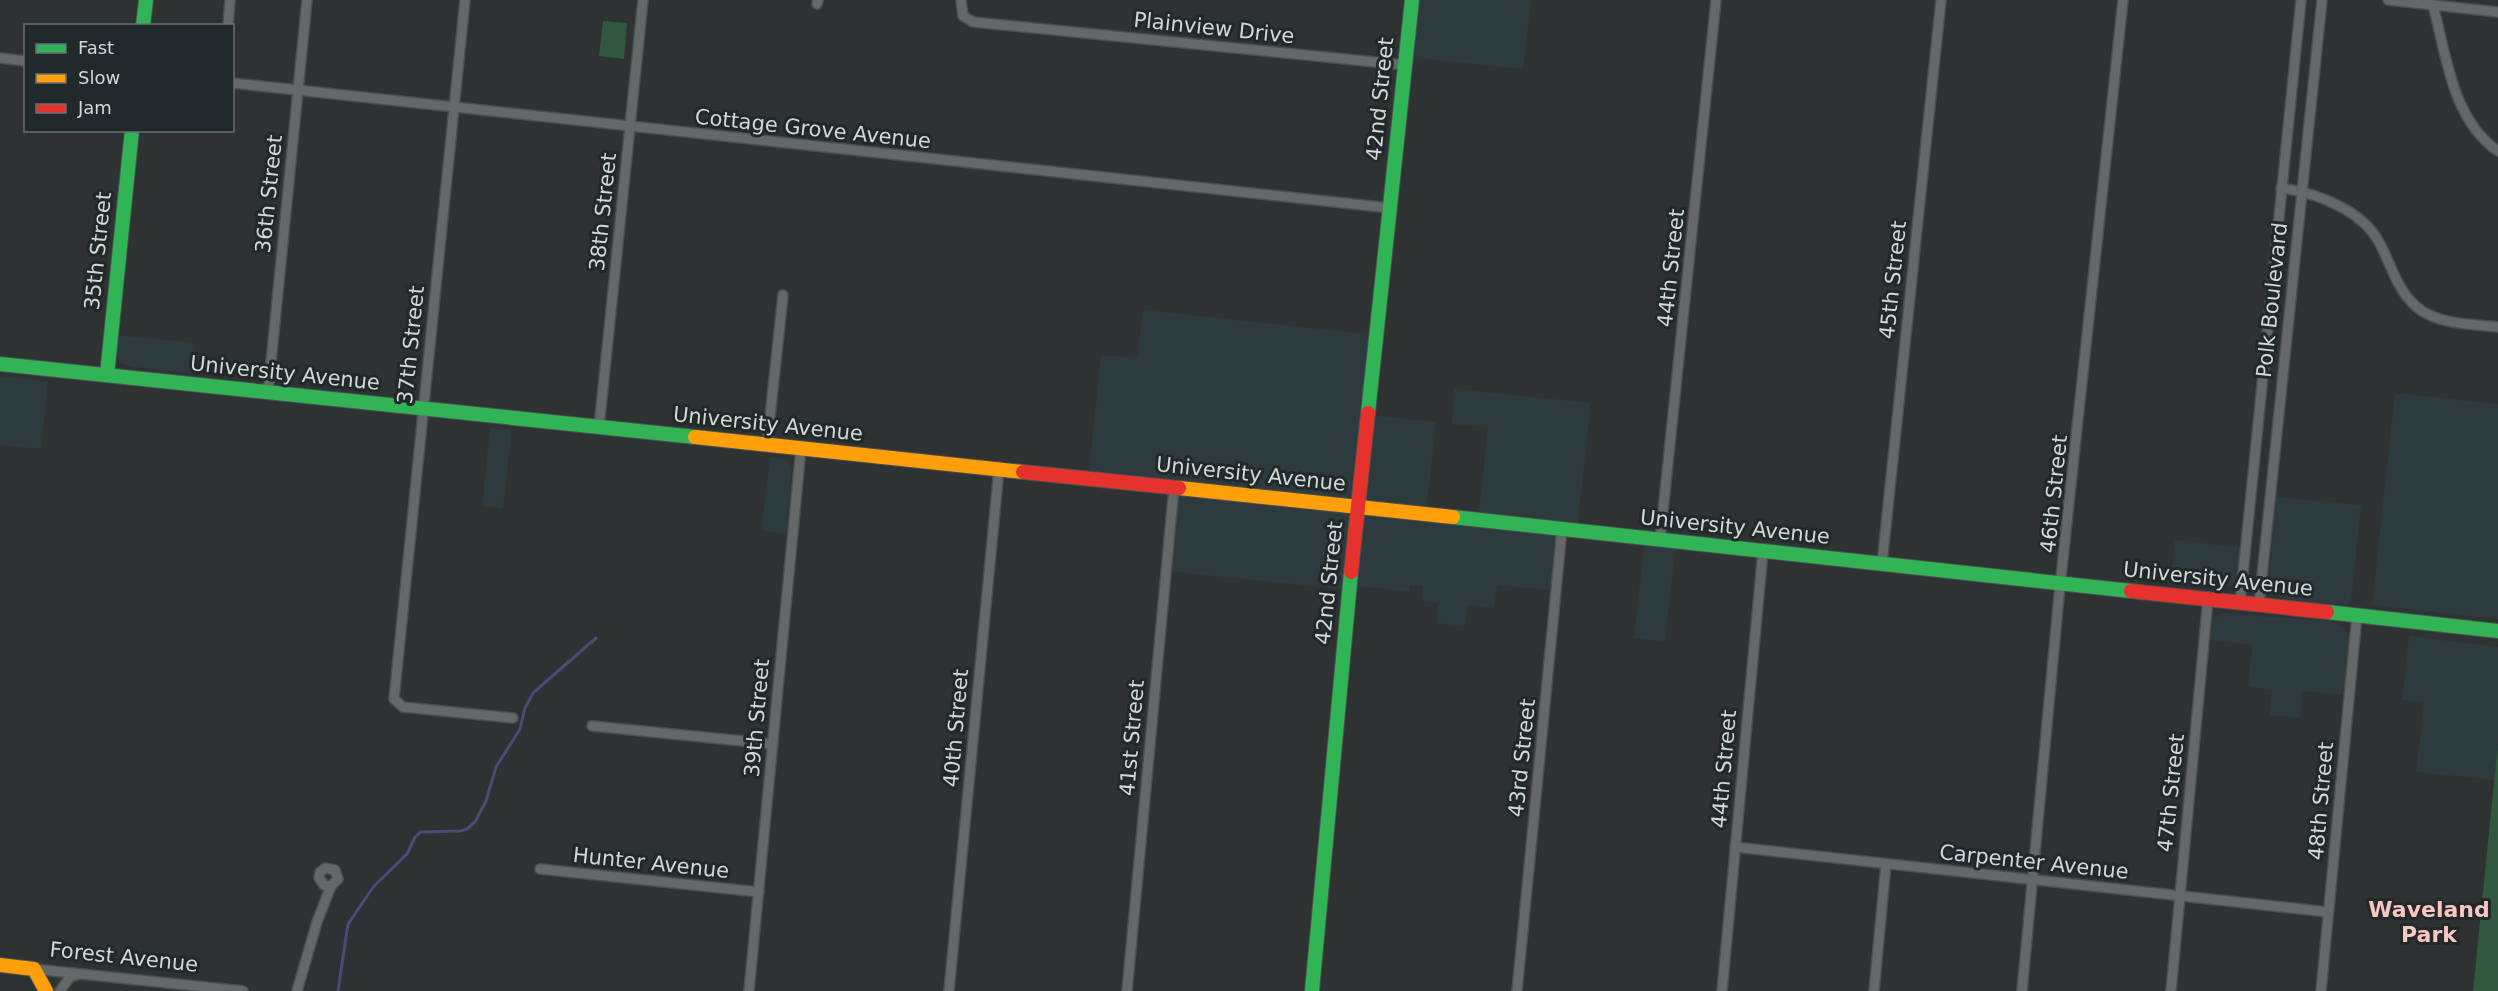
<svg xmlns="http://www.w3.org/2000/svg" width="2498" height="991" font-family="'DejaVu Sans',sans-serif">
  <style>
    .built { fill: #2e3b3e }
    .green { fill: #31583f }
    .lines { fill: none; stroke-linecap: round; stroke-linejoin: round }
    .stream { stroke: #4d4a76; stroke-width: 3 }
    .street-casing { stroke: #4b4f50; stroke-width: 12 }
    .fast-casing { stroke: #4b4f50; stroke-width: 16 }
    .slow-casing { stroke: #4b4f50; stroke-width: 16 }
    .jam-casing { stroke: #4b4f50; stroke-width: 16 }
    .street { stroke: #646869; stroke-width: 9 }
    .fast { stroke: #30b455; stroke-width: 14 }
    .slow { stroke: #ff9f0a; stroke-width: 14 }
    .jam { stroke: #e5322d; stroke-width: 14 }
    .labels { text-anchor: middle; stroke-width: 6; stroke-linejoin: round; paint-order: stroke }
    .street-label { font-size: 21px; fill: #d2d7d8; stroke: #22292b }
    .neighbourhood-label { font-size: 22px; font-weight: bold; fill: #fac6c0; stroke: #22292b }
  </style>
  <rect width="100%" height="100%" fill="#2e3233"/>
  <g class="built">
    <polygon points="1412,0 1531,0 1523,69 1406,57"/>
    <polygon points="1143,310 1377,335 1369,415 1436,422 1426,514 1478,520 1488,427 1452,424 1454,389 1591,403 1577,531 1563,529 1556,591 1497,585 1494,608 1468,605 1465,626 1436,623 1438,603 1422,601 1423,586 1410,585 1409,592 1350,585 1349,590 1166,571 1174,488 1088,478 1101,355 1137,358"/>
    <polygon points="118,335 195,343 192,373 134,367 120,363 116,355"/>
    <polygon points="9,377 48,381 41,449 0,445 0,378"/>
    <polygon points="2395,393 2498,404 2498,619 2372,605"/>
    <polygon points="490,428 512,430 503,508 482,506"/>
    <polygon points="770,457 784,459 792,467 786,534 761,531"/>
    <polygon points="2275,497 2361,505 2351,603 2336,605 2284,599 2269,590"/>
    <polygon points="1645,538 1676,541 1665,642 1634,638"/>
    <polygon points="2175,540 2243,548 2234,585 2217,588 2171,584"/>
    <polygon points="2220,613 2331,621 2344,628 2349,635 2344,695 2303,691 2300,718 2270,715 2272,690 2248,687 2252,645 2210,640 2213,621"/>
    <polygon points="2409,636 2498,647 2498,743 2495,780 2416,772 2424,702 2402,700"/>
  </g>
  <g class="green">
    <polygon points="603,21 627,23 624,59 599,56"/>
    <polygon points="2498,743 2498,991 2473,991"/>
  </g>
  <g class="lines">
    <polyline class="stream" points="338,991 348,924 374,886 407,854 415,837 421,832 460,831 467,829 475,822 486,801 496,767 520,729 525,708 533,693 596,638"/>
    <defs>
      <g id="street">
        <polyline points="465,0 394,699 403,707 513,718"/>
        <polyline points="961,0 963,16 973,22 1405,65"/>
        <polyline points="2388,0 2498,12"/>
        <polyline points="817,4 818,0"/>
        <path d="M2433,5C2446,54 2452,120 2498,151"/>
        <polyline points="228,26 230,0"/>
        <polyline points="0,58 26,61"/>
        <polyline points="232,83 1390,208"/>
        <path d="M2281,188C2316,193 2361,209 2379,242C2392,266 2398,295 2422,311C2444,325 2473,324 2498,327"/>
        <polyline points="268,392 307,0"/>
        <polyline points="599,427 643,0"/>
        <polyline points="767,445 783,295"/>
        <polyline points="1660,540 1716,0"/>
        <polyline points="1882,564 1941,0"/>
        <polyline points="2240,603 2301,0"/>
        <polyline points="2259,605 2322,0"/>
        <polyline points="592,726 773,744"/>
        <polyline points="1735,847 2328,912"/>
        <polyline points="540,869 759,892"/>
        <polyline points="34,969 243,991"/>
        <polyline points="60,991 70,977 80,974"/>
        <polyline points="297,991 317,922 331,886 338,879 335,870 326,868 320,872 319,878 324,885 331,886"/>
        <polyline points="749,991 801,448"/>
        <polyline points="949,991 999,469"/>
        <polyline points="1127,991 1174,487"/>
        <polyline points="1517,991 1562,529"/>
        <polyline points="1722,991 1763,551"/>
        <polyline points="1874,991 1886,864"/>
        <polyline points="2022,991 2059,596 2123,0"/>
        <polyline points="2171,991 2208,599"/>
        <polyline points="2321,991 2357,615"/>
      </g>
      <g id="fast">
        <polyline points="143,26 146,0"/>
        <polyline points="0,364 695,437"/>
        <polyline points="107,375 132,130"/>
        <polyline points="1368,413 1412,0"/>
        <polyline points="1453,517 2131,591"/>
        <polyline points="2327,612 2498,631"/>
        <polyline points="1312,991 1351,572"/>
      </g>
      <g id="slow">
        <polyline points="695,437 1023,472"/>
        <polyline points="1179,488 1453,517"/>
        <polyline points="0,965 34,969 46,991"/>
      </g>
      <g id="jam">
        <polyline points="1023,472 1179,488"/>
        <polyline points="1351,572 1368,413"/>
        <polyline points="2131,591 2327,612"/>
      </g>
    </defs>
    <use href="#street" class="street-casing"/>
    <use href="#fast" class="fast-casing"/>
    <use href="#slow" class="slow-casing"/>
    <use href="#jam" class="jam-casing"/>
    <use href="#street" class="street"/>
    <use href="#fast" class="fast"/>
    <use href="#slow" class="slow"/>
    <use href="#jam" class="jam"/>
  </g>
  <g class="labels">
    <g class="street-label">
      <text transform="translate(1214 28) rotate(6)" y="7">Plainview Drive</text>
      <text transform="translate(1380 99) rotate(-84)" y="7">42nd Street</text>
      <text transform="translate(813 129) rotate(6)" y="7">Cottage Grove Avenue</text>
      <text transform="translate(269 194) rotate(-84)" y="7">36th Street</text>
      <text transform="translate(603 212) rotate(-84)" y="7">38th Street</text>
      <text transform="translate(98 251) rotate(-84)" y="7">35th Street</text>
      <text transform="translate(1671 268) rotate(-84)" y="7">44th Street</text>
      <text transform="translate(1893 280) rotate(-84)" y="7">45th Street</text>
      <text transform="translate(2272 300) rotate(-84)" y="7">Polk Boulevard</text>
      <text transform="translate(411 345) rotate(-84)" y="7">37th Street</text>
      <text transform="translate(285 373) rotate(6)" y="7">University Avenue</text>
      <text transform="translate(768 424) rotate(6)" y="7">University Avenue</text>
      <text transform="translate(1251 474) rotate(6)" y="7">University Avenue</text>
      <text transform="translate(2054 494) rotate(-84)" y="7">46th Street</text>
      <text transform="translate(1735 527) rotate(6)" y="7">University Avenue</text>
      <text transform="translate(2218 579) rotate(6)" y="7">University Avenue</text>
      <text transform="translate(1329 583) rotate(-84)" y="7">42nd Street</text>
      <text transform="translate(757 718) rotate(-85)" y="7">39th Street</text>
      <text transform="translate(956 728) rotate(-85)" y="7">40th Street</text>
      <text transform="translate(1132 738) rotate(-85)" y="7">41st Street</text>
      <text transform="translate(1522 758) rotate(-84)" y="7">43rd Street</text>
      <text transform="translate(1724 769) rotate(-85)" y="7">44th Street</text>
      <text transform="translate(2171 793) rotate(-84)" y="7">47th Street</text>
      <text transform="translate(2321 801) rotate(-85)" y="7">48th Street</text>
      <text transform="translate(2034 862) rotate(6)" y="7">Carpenter Avenue</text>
      <text transform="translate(651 863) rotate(6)" y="7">Hunter Avenue</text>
      <text transform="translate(124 957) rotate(6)" y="7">Forest Avenue</text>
    </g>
    <g class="neighbourhood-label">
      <text x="2429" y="917">Waveland<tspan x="2429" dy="25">Park</tspan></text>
    </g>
  </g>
  <rect x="24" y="24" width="210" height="108" fill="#22292b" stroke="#686f70" stroke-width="1.5"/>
  <rect x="36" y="44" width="30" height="9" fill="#30b455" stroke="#686f70" stroke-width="1.5"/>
  <text x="78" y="54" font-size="18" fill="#d2d7d8">Fast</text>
  <rect x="36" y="74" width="30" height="9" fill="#ff9f0a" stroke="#686f70" stroke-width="1.5"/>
  <text x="78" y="84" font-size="18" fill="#d2d7d8">Slow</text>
  <rect x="36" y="104" width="30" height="9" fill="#e5322d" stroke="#686f70" stroke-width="1.5"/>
  <text x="78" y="114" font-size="18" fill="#d2d7d8">Jam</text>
</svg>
